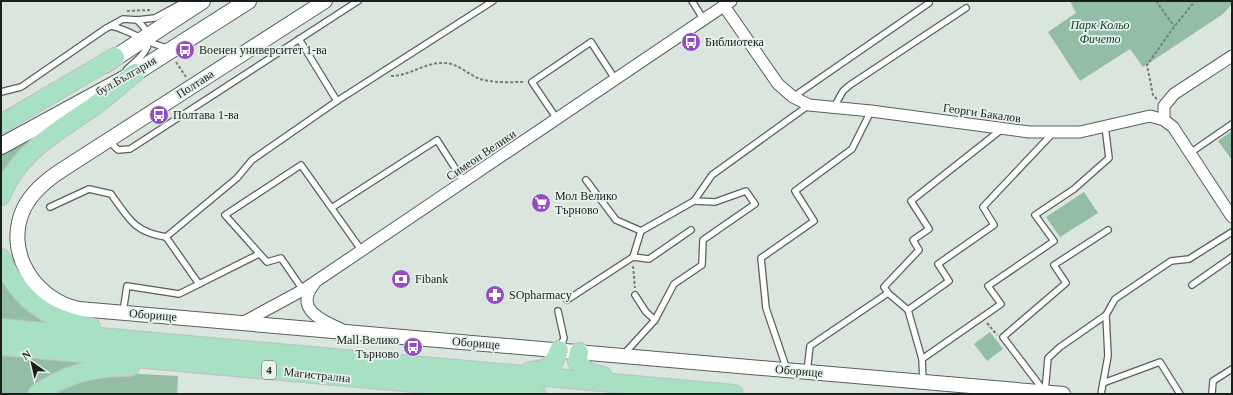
<svg xmlns="http://www.w3.org/2000/svg" width="1233" height="395" font-family="'Times New Roman',serif">
  <style>
    .green { fill: #94bda6 }
    .lines { fill: none; stroke-linecap: round; stroke-linejoin: round }
    .service-casing { stroke: #56615b; stroke-width: 8 }
    .minor-casing { stroke: #56615b; stroke-width: 13 }
    .tertiary-casing { stroke: #56615b; stroke-width: 16 }
    .secondary-casing { stroke: #56615b; stroke-width: 18 }
    .primary-casing { stroke: #bfc0bf; stroke-width: 20 }
    .path { stroke: #777e79; stroke-width: 2; stroke-dasharray: 3 2; stroke-linecap: butt }
    .service { stroke: #fff; stroke-width: 5.5 }
    .minor { stroke: #fff; stroke-width: 11 }
    .tertiary { stroke: #fff; stroke-width: 14 }
    .secondary { stroke: #fff; stroke-width: 16 }
    .primary { stroke: #a7e0c3; stroke-width: 18 }
    .labels { text-anchor: middle; stroke-width: 3.5; stroke-linejoin: round; paint-order: stroke }
    .shield { fill: #e6f2eb; stroke: #585e5a; stroke-width: 1 }
    .shield-label { font-size: 11px; font-weight: bold; fill: #1b1f1c }
    .park-label { font-size: 12px; font-style: italic; fill: #094129; stroke: #e6f2eb }
    .poi-label { font-size: 12px; fill: #1b1f1c; stroke: #e6f2eb; text-anchor: start }
    .street-label { font-size: 12px; fill: #1b1f1c; stroke: #e6f2eb }
  </style>
  <rect width="100%" height="100%" fill="#d9e5dd"/>
  <g class="green">
    <polygon points="1070,1 1232,1 1232,4 1223,14 1143,67 1130,49 1080,81 1048,32 1076,13"/>
    <polygon points="88,99 1,185 1,154"/>
    <polygon points="1232,131 1232,160 1218,141"/>
    <polygon points="1084,192 1098,213 1060,237 1046,217"/>
    <polygon points="1,270 68,326 1,322"/>
    <polygon points="990,332 1003,349 987,361 974,344"/>
    <polygon points="1,354 101,362 29,394 1,394"/>
    <polygon points="120,373 178,376 177,394 49,394 77,381"/>
  </g>
  <g class="lines">
    <defs>
      <g id="service">
        <polyline points="692,1 704,20"/>
        <path d="M111,26C131,30 147,44 168,48"/>
        <polyline points="299,39 337,101"/>
        <path d="M127,69C145,54 160,41 137,20"/>
        <polyline points="1,92 21,87 105,29 123,19 137,20 155,18 186,1"/>
        <polyline points="793,97 929,3"/>
        <polyline points="834,107 843,91 850,85 966,8"/>
        <polyline points="557,119 532,82 591,42 615,79"/>
        <polyline points="108,140 118,150 130,149 358,1"/>
        <polyline points="1190,153 1232,124"/>
        <polyline points="586,180 616,220 641,231 694,201 712,175 809,105"/>
        <path d="M50,207L89,189L111,194C129,219 134,232 166,237L237,178L252,160L337,101L493,1"/>
        <polyline points="333,207 437,140 464,182"/>
        <polyline points="166,237 199,284"/>
        <polyline points="633,257 649,259 691,230"/>
        <polyline points="1192,285 1232,257"/>
        <polyline points="303,290 281,258 267,262 225,215 301,165 362,251"/>
        <polyline points="888,293 908,310"/>
        <polyline points="635,295 646,312 655,320"/>
        <polyline points="567,300 633,257 641,231"/>
        <polyline points="558,311 564,338 560,348"/>
        <polyline points="123,312 127,286 179,294 259,254"/>
        <polyline points="623,355 655,320 674,284 702,265 703,240 755,204 746,191 715,202 694,201"/>
        <polyline points="922,359 908,310 949,281 938,264 994,225 983,207 1052,134"/>
        <polyline points="787,370 766,308 761,258 814,221 795,191 852,149 871,111"/>
        <polyline points="807,372 810,346 888,293 884,287 919,250 913,240 929,229 911,201 1002,129"/>
        <polyline points="923,381 922,359 1001,304 988,286 1054,241 1035,215 1074,189 1109,158 1105,126"/>
        <polyline points="1103,383 1160,362 1180,394"/>
        <polyline points="1044,391 1003,337 1066,283 1054,265 1108,230"/>
        <polyline points="1045,392 1048,358 1060,347 1106,315"/>
        <polyline points="1101,394 1108,356 1106,315 1115,299 1171,261 1189,259 1232,232"/>
        <polyline points="1212,394 1213,381 1232,369"/>
      </g>
      <g id="minor">
        <polyline points="724,6 778,84 793,97 809,105 871,111 1029,132 1080,132 1150,116 1164,120 1173,127 1232,217"/>
        <polyline points="1164,120 1164,106 1174,94 1232,56"/>
        <path d="M314,284C294,309 322,321 341,329"/>
        <polyline points="242,323 303,290 731,1"/>
      </g>
      <path id="tertiary" d="M325,1L65,168C49,178 33,190 24,208C3,252 35,300 79,309L1063,394"/>
      <g id="secondary">
        <polyline points="104,65 202,1"/>
        <polyline points="1,146 135,73 248,1"/>
      </g>
      <g id="primary">
        <polyline points="1,124 115,57"/>
        <path d="M1,196C18,152 57,132 94,106C108,96 121,84 135,73"/>
        <path d="M1,258C19,301 47,319 91,327"/>
        <polyline points="1,328 734,394"/>
        <polyline points="1,346 537,394"/>
        <polyline points="579,352 577,361 587,372 603,376"/>
        <path d="M530,371C546,370 554,366 559,350"/>
        <path d="M37,394C65,374 96,366 130,367"/>
      </g>
    </defs>
    <use href="#service" class="service-casing"/>
    <use href="#minor" class="minor-casing"/>
    <use href="#tertiary" class="tertiary-casing"/>
    <use href="#secondary" class="secondary-casing"/>
    <use href="#primary" class="primary-casing"/>
    <g class="path">
      <polyline points="1156,1 1174,26"/>
      <polyline points="127,11 151,10"/>
      <polyline points="176,62 186,77"/>
      <path d="M391,76C409,76 424,63 442,63C459,62 469,77 484,80C497,83 512,82 525,82"/>
      <polyline points="1157,99 1153,95 1147,65 1174,27 1195,1"/>
      <polyline points="633,266 635,288"/>
      <polyline points="987,323 997,335"/>
    </g>
    <use href="#service" class="service"/>
    <use href="#minor" class="minor"/>
    <use href="#tertiary" class="tertiary"/>
    <use href="#secondary" class="secondary"/>
    <use href="#primary" class="primary"/>
  </g>
  <defs>
    <symbol id="bus-disc" viewBox="-11 -11 22 22"><circle r="9.5" fill="#944ec2" stroke="#e6f2eb"/><path d="M-5-6H5V4H4V6H2V4H-2V6H-4V4H-5ZM-3.5-4V0h7V-4ZM-3.5 1.2v1.5H-2V1.2ZM2 1.2v1.5H3.5V1.2Z" fill="#fff"/></symbol>
    <symbol id="supermarket-disc" viewBox="-11 -11 22 22"><circle r="9.5" fill="#944ec2" stroke="#e6f2eb"/><path d="M-6-5.5h2.5l.6 2H6L4.5 2H-2.5L-4.4-4H-6ZM-1.5 3.2a1.3 1.3 0 1 0 .1 0ZM3 3.2a1.3 1.3 0 1 0 .1 0Z" fill="#fff"/></symbol>
    <symbol id="bank-disc" viewBox="-11 -11 22 22"><circle r="9.5" fill="#944ec2" stroke="#e6f2eb"/><path d="M-6-4H6V4H-6ZM0-2.3a2.3 2.3 0 1 0 0 4.6a2.3 2.3 0 1 0 0-4.6Z" fill="#fff"/></symbol>
    <symbol id="pharmacy-disc" viewBox="-11 -11 22 22"><circle r="9.5" fill="#944ec2" stroke="#e6f2eb"/><path d="M-2-6h4v4h4v4h-4v4h-4v-4h-4v-4h4Z" fill="#fff"/></symbol>
  </defs>
  <g fill-rule="evenodd">
    <use href="#bus-disc" x="680" y="31" width="22" height="22"/>
    <use href="#bus-disc" x="174" y="39" width="22" height="22"/>
    <use href="#bus-disc" x="148" y="104" width="22" height="22"/>
    <use href="#supermarket-disc" x="530" y="192" width="22" height="22"/>
    <use href="#bank-disc" x="390" y="268" width="22" height="22"/>
    <use href="#pharmacy-disc" x="484" y="284" width="22" height="22"/>
    <use href="#bus-disc" x="402" y="336" width="22" height="22"/>
  </g>
  <g class="labels">
    <rect class="shield" x="262" y="361" width="14" height="18" rx="3"/>
    <g class="shield-label">
      <text x="269" y="374">4</text>
    </g>
    <g class="park-label">
      <text x="1100" y="29">Парк Кольо<tspan x="1100" dy="14">Фичето</tspan></text>
    </g>
    <g class="poi-label">
      <text x="705" y="46">Библиотека</text>
      <text x="199" y="54">Военен университет 1-ва</text>
      <text x="173" y="119">Полтава 1-ва</text>
      <text x="555" y="200">Мол Велико<tspan x="555" dy="14">Търново</tspan></text>
      <text x="415" y="283">Fibank</text>
      <text x="509" y="299">SOpharmacy</text>
      <text x="399" y="344" text-anchor="end">Mall Велико<tspan x="399" dy="14">Търново</tspan></text>
    </g>
    <g class="street-label">
      <text transform="translate(126 76) rotate(-30)" y="4">бул.България</text>
      <text transform="translate(195 84) rotate(-33)" y="4">Полтава</text>
      <text transform="translate(982 113) rotate(8)" y="4">Георги Бакалов</text>
      <text transform="translate(481 155) rotate(-34)" y="4">Симеон Велики</text>
      <text transform="translate(153 315) rotate(5)" y="4">Оборище</text>
      <text transform="translate(476 343) rotate(5)" y="4">Оборище</text>
      <text transform="translate(799 371) rotate(5)" y="4">Оборище</text>
      <text transform="translate(317 375) rotate(6)" y="4">Магистрална</text>
    </g>
  </g>
  <rect width="1233" height="395" fill="none" stroke="#1b1f1c" stroke-width="4"/>
  <g transform="translate(32 363) rotate(326)" stroke="#e6f2eb" stroke-width="3" paint-order="stroke">
  <path d="M0-3L7 15L0 10L-7 15Z" fill="#1b1f1c"/>
  <text y="-6" font-size="11" font-weight="bold" text-anchor="middle" fill="#1b1f1c">N</text>
  </g>
</svg>
